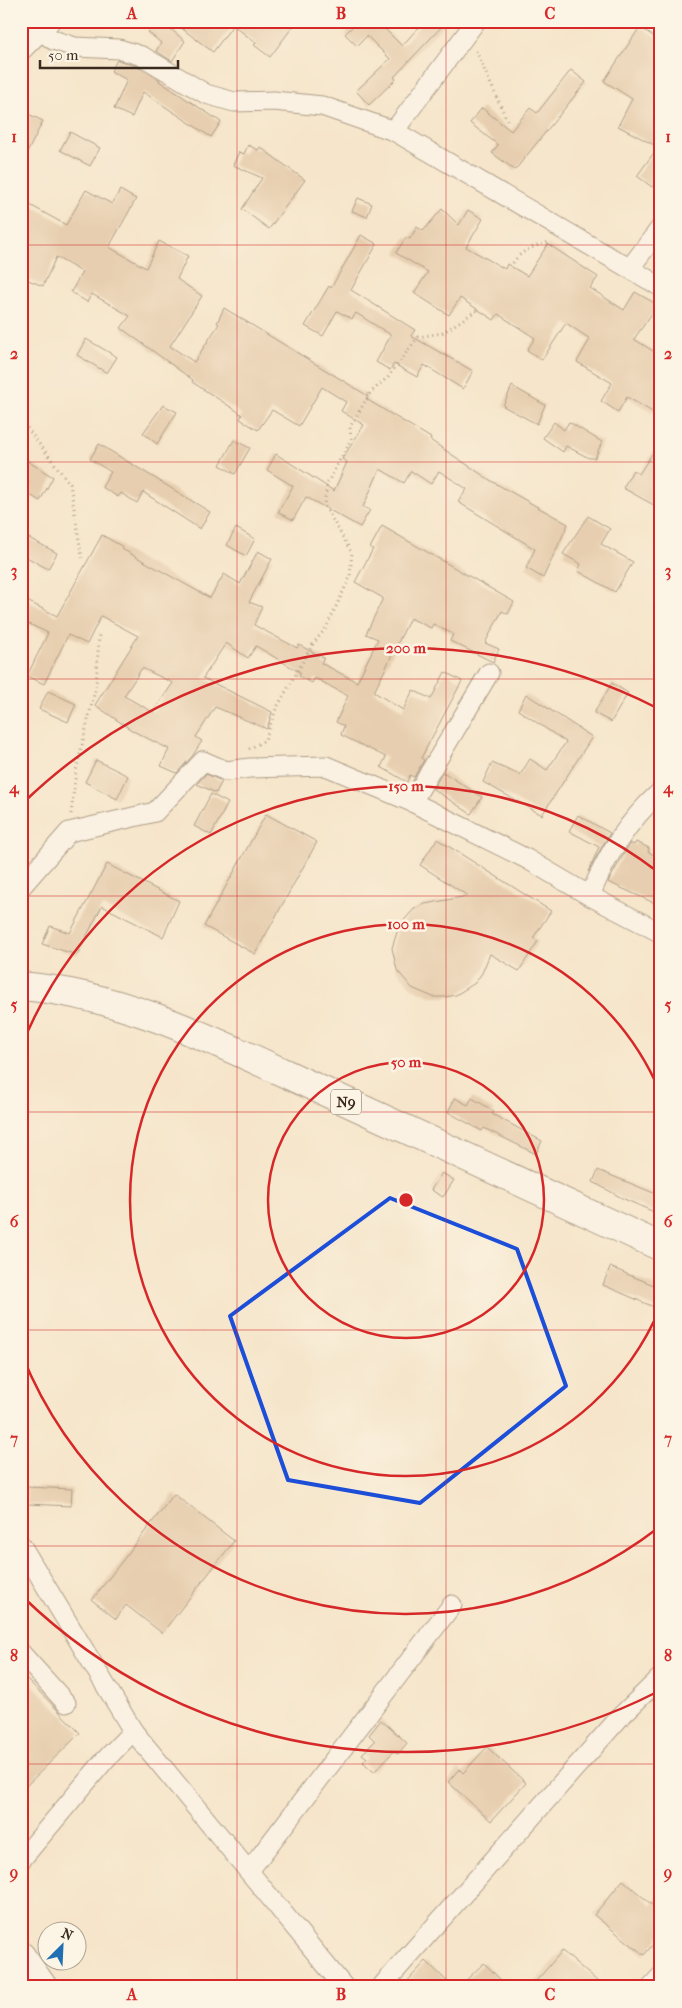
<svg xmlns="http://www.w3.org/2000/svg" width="682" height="2008" font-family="'IM FELL French Canon',serif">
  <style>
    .building { fill: #d6b290; fill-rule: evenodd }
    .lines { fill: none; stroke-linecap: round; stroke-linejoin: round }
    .street-casing { stroke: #574638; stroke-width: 21 }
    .primary-casing { stroke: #574638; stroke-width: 30 }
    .highway-casing { stroke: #574638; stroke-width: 30 }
    .path { stroke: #574638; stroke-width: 3; stroke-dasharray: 1 4; stroke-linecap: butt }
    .street { stroke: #fff; stroke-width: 19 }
    .primary { stroke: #fff; stroke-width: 28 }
    .highway { stroke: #fff; stroke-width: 28 }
    .marked { fill: none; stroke: #1d4ed8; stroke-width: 4; stroke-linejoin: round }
    .grid { fill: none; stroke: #d62828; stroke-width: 1; stroke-opacity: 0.55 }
    .ring { fill: none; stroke: #d62828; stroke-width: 2.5 }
    .labels { text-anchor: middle; stroke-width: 5; stroke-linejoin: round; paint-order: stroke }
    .shield { fill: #fcf5e5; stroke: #75675a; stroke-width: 1 }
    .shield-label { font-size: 15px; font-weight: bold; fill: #3b2a1e }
    .centre { fill: #d62828; stroke: #fcf5e5; stroke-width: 2.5 }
    .ring-label { font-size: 15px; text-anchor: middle; font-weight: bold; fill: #d62828; stroke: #fcf5e5; stroke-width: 5; stroke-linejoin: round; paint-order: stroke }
    .neatline { fill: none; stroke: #d62828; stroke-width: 2 }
    .grid-label { font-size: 16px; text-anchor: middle; font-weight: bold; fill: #d62828 }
  </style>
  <rect width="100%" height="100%" fill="#fcf5e5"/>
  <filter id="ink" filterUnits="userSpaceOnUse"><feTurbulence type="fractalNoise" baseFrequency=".02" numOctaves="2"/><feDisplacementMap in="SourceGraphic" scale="10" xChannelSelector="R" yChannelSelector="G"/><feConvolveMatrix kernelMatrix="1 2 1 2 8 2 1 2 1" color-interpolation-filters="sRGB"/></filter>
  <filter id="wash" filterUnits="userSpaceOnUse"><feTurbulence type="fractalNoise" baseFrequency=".0096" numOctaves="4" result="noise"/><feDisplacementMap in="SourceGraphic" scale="20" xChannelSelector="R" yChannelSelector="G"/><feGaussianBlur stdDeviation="1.12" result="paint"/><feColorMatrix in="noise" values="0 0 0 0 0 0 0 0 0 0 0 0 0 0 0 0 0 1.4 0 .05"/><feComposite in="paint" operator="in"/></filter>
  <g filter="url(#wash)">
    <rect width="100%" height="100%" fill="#f5e5ca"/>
    <g id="blocks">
      <g class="building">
        <polygon points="157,21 161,21 185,41 172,61 156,51 161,43 148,32"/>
        <polygon points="172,21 297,21 270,57 254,45 256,43 233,25 213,52"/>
        <polygon points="353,21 383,21 380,24 402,46 424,21 447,21 394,77 396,79 369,105 356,91 390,59 367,36 357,46 345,34 355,24"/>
        <polygon points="640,27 661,40 661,176 652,187 637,176 658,147 618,126 632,99 604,81"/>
        <polygon points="117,60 136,66 160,80 159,81 221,122 211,137 143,92 132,117 114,109 127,80 111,71"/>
        <polygon points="571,70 586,82 515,170 492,153 498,145 470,123 482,108 511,131 530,108 537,113"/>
        <polygon points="26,113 43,121 21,165 21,123"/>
        <polygon points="70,132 100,148 90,166 60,150"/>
        <polygon points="248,145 258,150 260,147 305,180 269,229 242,209 262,178 233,165 239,152 244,154"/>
        <polygon points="86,190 112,204 120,190 136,199 109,247 146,268 159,241 188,256 177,279 202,296 170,346 194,362 219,324 217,323 224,308 368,396 366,399 431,438 430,440 493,482 568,524 543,578 526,568 535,549 458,502 467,489 439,471 431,484 411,471 404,483 380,469 363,507 370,510 360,527 306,497 293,520 278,512 293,486 267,470 276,454 334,491 347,462 342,459 364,425 341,411 346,402 322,387 299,426 272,410 258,430 240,419 242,415 237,411 192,382 193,380 121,328 130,316 92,294 87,302 71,292 82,272 56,257 43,286 21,277 21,200 66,225"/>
        <polygon points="358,198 372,204 367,217 352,211"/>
        <polygon points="442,209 459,225 468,210 483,219 466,247 505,269 507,264 527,276 548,244 598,277 590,288 624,310 635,292 658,305 634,339 661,356 661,417 627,397 618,412 601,401 612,383 577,362 590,339 566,323 542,360 527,350 535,338 498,314 494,320 460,298 449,315 414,293 428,272 396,253 406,237 410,239 417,227 423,231"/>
        <polygon points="361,235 377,244 351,290 415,330 411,336 473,371 463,389 424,365 417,377 394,364 390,370 376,362 391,335 356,313 352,319 337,311 323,336 305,326 329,286 331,288"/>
        <polygon points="86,339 117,357 107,373 77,355"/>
        <polygon points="512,386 545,405 537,424 503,406"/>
        <polygon points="163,405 177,412 157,444 143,433"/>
        <polygon points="554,422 564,430 569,422 602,442 595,458 589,458 566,446 563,452 543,438"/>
        <polygon points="234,440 250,448 235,474 220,465"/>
        <polygon points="661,440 661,509 623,488 633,470 639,474"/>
        <polygon points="99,444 210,512 200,529 143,492 137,503 121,493 118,497 102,487 111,472 90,459"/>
        <polygon points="21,457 53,477 40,501 25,492 29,482 21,477"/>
        <polygon points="588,516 610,529 601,544 633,562 615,592 578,571 581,564 563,554"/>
        <path d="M382,526L514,602L508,614L502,611L485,643L499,649L493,662L450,641L453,634L433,624L431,628L410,618L374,692L403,710L413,690L431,699L445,672L462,681L421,758L424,760L414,777L410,775L407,782L381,767L386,757L341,735L344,726L336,722L348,696L315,678L312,683L299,676L301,673L256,646L248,658L226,643L203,678L272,712L267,729L215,707L196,737L202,741L193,755L177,773L161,766L169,749L133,731L95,705L138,636L101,616L87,644L68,635L44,684L27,676L48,633L21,620V598L57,616L102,535L123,547L122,549L210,598L224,574L240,584L258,551L272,559L249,602L262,607L254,625L297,648L299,645L316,654L324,658L321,663L357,682L378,639L366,634L383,598L355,582L373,549L370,548ZM142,668L173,683L153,712L124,696Z"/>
        <polygon points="236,528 255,539 246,556 227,545"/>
        <polygon points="27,537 57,553 48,569 21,554 21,548"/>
        <polygon points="612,683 628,693 611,722 594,713"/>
        <polygon points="48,691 76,704 68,722 39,709"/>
        <polygon points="526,694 592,737 542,815 483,782 492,763 520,775 530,759 547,770 566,742 518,710"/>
        <polygon points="96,760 128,776 117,799 85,782"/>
        <polygon points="443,772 482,797 471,814 433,789"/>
        <polygon points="206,774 222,781 216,793 197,784"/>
        <polygon points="211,794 228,803 211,835 194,826"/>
        <polygon points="266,814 317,842 255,954 204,926"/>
        <polygon points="578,815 610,833 588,872 599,847 569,831"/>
        <polygon points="437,839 551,911 533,938 538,941 519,971 490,954 482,973 475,983 456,995 445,997 433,997 412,988 397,970 392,948 399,926 414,909 425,904 468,896 420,865"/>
        <polygon points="636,842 649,848 648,852 661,858 661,906 608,882 629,845 630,843 634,845"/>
        <polygon points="107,864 179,901 163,937 102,906 77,955 42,944 50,926 70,933"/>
        <polygon points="455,1098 468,1105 472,1098 494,1111 492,1114 542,1141 536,1154 484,1128 482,1131 448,1112"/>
        <polygon points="598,1170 661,1196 661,1215 622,1198 593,1182"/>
        <polygon points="442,1173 454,1180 443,1197 431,1190"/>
        <polygon points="610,1267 661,1288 661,1310 603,1285"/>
        <polygon points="27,1487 72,1489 71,1506 27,1504"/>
        <polygon points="174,1494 234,1541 162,1633 126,1605 116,1619 92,1600"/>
        <polygon points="21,1673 80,1733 21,1791"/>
        <polygon points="381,1720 407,1743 398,1754 394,1751 374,1772 363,1762 367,1758 362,1754 375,1741 369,1735"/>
        <polygon points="487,1747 526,1783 491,1821 448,1782 459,1769 463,1773"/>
        <polygon points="623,1880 652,1905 661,1894 661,1935 644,1955 594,1915"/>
        <polygon points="562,1951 604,1987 531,1987"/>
        <polygon points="426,1961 453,1987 402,1987"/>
        <polygon points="484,1963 508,1987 459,1987"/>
      </g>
    </g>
  </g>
  <g filter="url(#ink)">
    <use href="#blocks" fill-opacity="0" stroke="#574638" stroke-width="1"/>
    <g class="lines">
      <defs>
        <g id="street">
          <polyline points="35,21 41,31 53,40 75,47 119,49 142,56 206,94 234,102 274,101 322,106 394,131 661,287"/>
          <polyline points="649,21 661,29"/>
          <polyline points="21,51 50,22"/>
          <polyline points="394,131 476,21"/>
          <polyline points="630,268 661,227"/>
          <polyline points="412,802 489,673"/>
          <polyline points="21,887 69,832 155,812 203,761 226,771 250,768 326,766 412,802 527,859 590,896 661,933"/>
          <path d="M590,896C607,854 628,821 661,791"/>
          <polyline points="21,1545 133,1731"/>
          <polyline points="21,1653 66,1703"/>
          <polyline points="21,1860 104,1761 133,1731 344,1987"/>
          <polyline points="249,1871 452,1605"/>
          <polyline points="381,1987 621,1716 661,1677"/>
          <polyline points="651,1987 661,1976"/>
        </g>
        <polyline id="primary" points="21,1956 43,1987"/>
        <path id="highway" d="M21,986C132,995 234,1051 334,1096C443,1147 552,1197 661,1247"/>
      </defs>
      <use href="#street" class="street-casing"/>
      <use href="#primary" class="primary-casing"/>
      <use href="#highway" class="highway-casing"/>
      <g class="path">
        <polyline points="476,51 507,120"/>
        <path d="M513,263C521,250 535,246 549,242"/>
        <polyline points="21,420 70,484 82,558"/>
        <polyline points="249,749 265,740 276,709 313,644 326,628 350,577 352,553 324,505 327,484 351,439 350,427 370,393 388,377 418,337 442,333 479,309"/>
        <polyline points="71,814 76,771 96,686 99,635"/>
      </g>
      <use href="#street" class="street"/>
      <use href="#primary" class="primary"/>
      <use href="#highway" class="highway"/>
    </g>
  </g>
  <path d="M0 0H682V2008H0ZM390,1198L517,1249L566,1386L420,1503L288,1480L230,1316Z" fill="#f5e5ca" fill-opacity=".55" fill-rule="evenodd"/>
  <path class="marked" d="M390,1198L517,1249L566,1386L420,1503L288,1480L230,1316Z"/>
  <path class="grid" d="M237,21V1987M446,21V1987M21,245H661M21,462H661M21,679H661M21,896H661M21,1112H661M21,1330H661M21,1546H661M21,1764H661"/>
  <g class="ring">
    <circle cx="406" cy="1200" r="138"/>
    <path d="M660 1308A276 276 0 1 1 660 1092"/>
    <path d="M658 1528A414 414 0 0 1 22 1355M22 1045A414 414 0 0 1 658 872"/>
    <path d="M657 1692A552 552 0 0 1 23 1597M23 803A552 552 0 0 1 657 708"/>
  </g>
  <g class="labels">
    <rect class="shield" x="331" y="1089.5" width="30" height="25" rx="4"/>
    <g class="shield-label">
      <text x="346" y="1107">N9</text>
    </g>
  </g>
  <circle cx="406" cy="1200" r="8" class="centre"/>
  <g class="ring-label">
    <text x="406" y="653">200 m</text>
    <text x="406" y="791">150 m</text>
    <text x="406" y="929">100 m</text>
    <text x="406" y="1067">50 m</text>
  </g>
  <rect width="682" height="2008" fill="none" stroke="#fcf5e5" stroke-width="55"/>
  <g transform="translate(62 1946) rotate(24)"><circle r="24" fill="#fcf5e5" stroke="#afa495"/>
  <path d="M0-4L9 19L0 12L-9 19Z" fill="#1f6fb2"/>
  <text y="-8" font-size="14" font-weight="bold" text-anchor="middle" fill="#3b2a1e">N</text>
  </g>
  <path d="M40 60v8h138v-8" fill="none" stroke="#3b2a1e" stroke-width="2.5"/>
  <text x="48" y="60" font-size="15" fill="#3b2a1e" stroke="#fcf5e5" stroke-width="4" paint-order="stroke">50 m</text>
  <rect x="28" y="28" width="626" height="1952" class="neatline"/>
  <g class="grid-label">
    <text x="132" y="19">A</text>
    <text x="341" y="19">B</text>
    <text x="550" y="19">C</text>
    <text x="14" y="142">1</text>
    <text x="668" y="142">1</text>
    <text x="14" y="359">2</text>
    <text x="668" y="359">2</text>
    <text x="14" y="576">3</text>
    <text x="668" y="576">3</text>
    <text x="14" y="793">4</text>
    <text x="668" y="793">4</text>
    <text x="14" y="1010">5</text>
    <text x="668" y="1010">5</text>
    <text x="14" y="1227">6</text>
    <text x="668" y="1227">6</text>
    <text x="14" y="1444">7</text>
    <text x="668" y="1444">7</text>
    <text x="14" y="1661">8</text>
    <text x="668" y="1661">8</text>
    <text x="14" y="1878">9</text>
    <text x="668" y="1878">9</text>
    <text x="132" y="2000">A</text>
    <text x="341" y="2000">B</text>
    <text x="550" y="2000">C</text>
  </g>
</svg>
